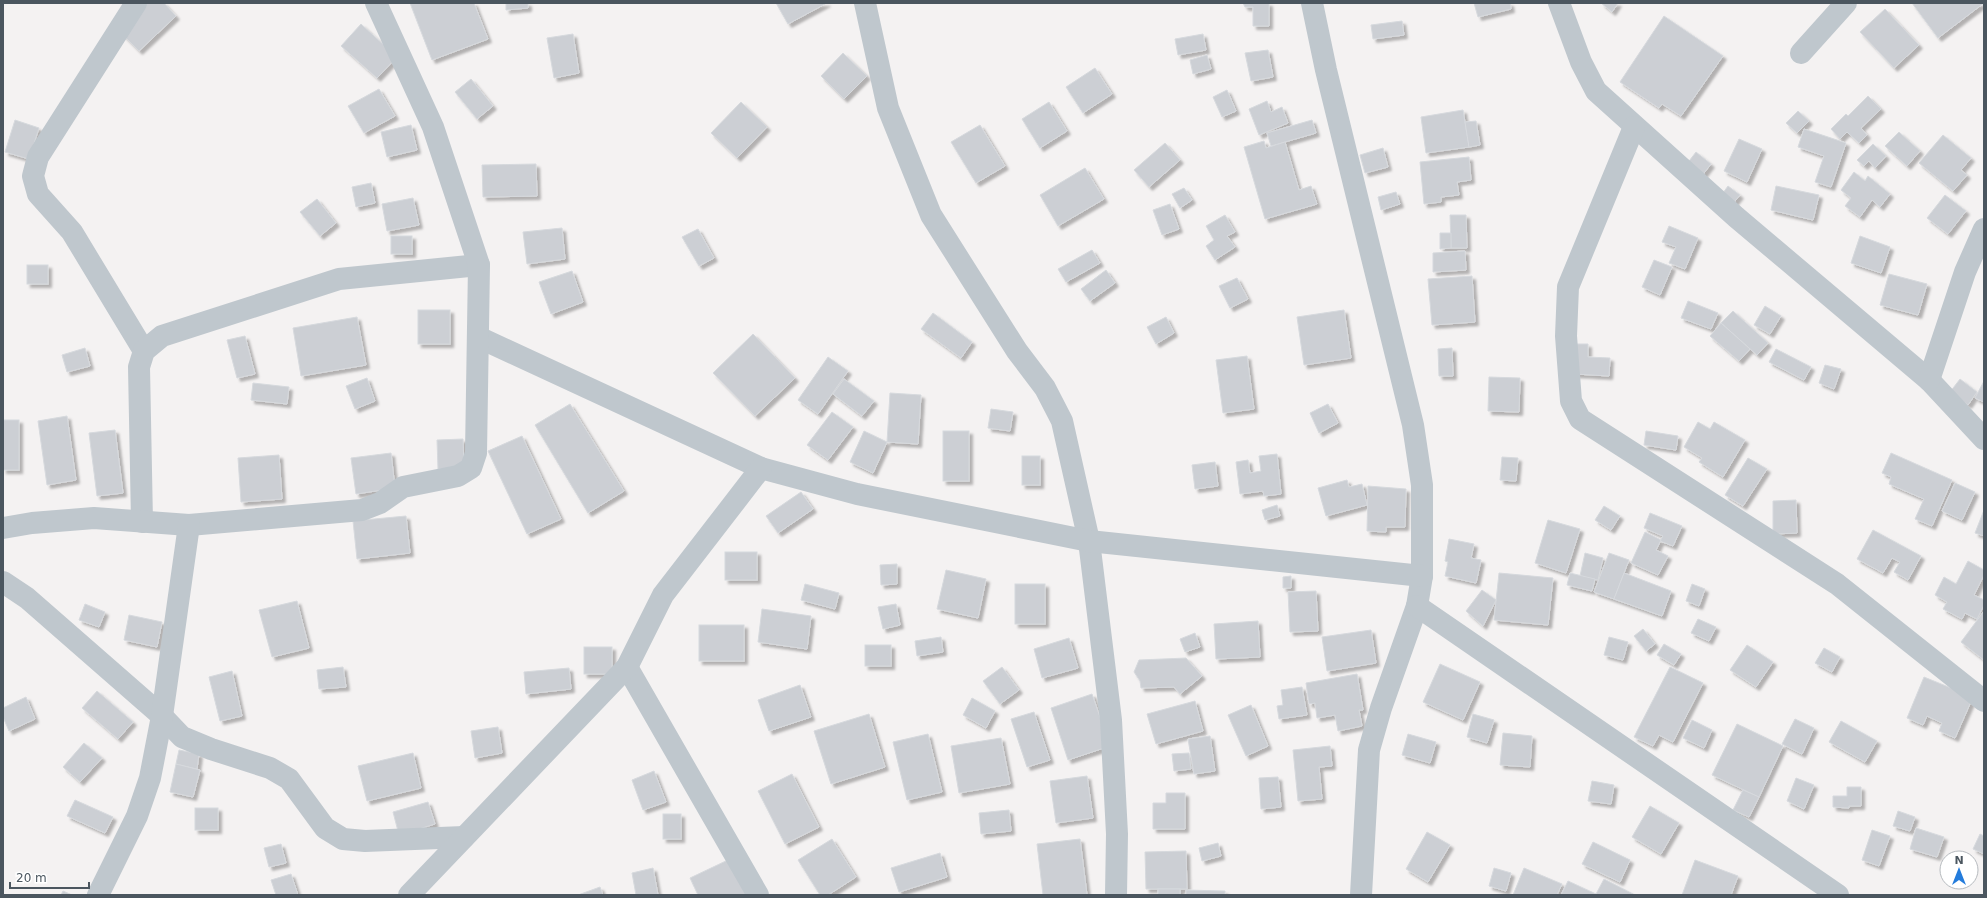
<svg xmlns="http://www.w3.org/2000/svg" width="1987" height="898" font-family="'DejaVu Sans',sans-serif">
  <style>
    .building { fill: #cccfd4; stroke: #d6d9dd; filter: url(#shadow) }
    .lines { fill: none; stroke-linecap: round; stroke-linejoin: round }
    .street { stroke: #bfc7cd; stroke-width: 22 }
  </style>
  <defs>
    <filter id="shadow"><feDropShadow dx="3.5" dy="3.5" stdDeviation="1" flood-color="#0004"/></filter>
  </defs>
  <rect width="100%" height="100%" fill="#f4f2f2"/>
  <g class="building">
    <polygon points="146,3 164,3 176,16 139,51 118,30"/>
    <polygon points="410,3 474,3 488,39 432,60"/>
    <polygon points="506,3 528,3 528,8 506,10"/>
    <polygon points="776,3 827,3 788,24"/>
    <polygon points="1243,3 1269,3 1269,26 1253,26 1253,7 1245,7"/>
    <polygon points="1474,3 1510,3 1511,9 1478,17"/>
    <polygon points="1601,3 1618,3 1612,12"/>
    <polygon points="1912,3 1984,3 1938,38"/>
    <polygon points="1885,9 1919,45 1894,68 1860,32"/>
    <polygon points="1664,16 1723,56 1681,116 1662,104 1659,108 1620,82"/>
    <polygon points="1402,21 1404,35 1373,39 1371,25"/>
    <polygon points="361,24 397,57 377,78 341,46"/>
    <polygon points="573,34 579,73 554,78 547,38"/>
    <polygon points="1203,34 1206,50 1178,55 1175,39"/>
    <polygon points="1268,50 1273,77 1251,81 1245,53"/>
    <polygon points="843,53 867,76 844,99 821,76"/>
    <polygon points="1207,55 1211,69 1193,74 1190,60"/>
    <polygon points="1095,68 1112,94 1083,113 1066,87"/>
    <polygon points="471,79 493,106 477,119 455,92"/>
    <polygon points="379,89 395,116 364,133 348,106"/>
    <polygon points="1227,90 1236,111 1222,117 1213,97"/>
    <polygon points="1868,96 1881,109 1861,128 1867,135 1859,143 1847,132 1840,139 1831,129 1846,114 1848,116"/>
    <polygon points="1267,101 1271,112 1282,107 1288,123 1259,135 1249,109"/>
    <polygon points="741,102 767,127 737,158 711,133"/>
    <polygon points="1049,102 1067,131 1040,148 1022,119"/>
    <polygon points="1463,110 1469,147 1426,153 1421,117"/>
    <polygon points="1798,111 1809,121 1797,133 1786,123"/>
    <polygon points="15,120 39,128 29,159 5,152"/>
    <polygon points="1312,120 1316,133 1271,146 1267,133"/>
    <polygon points="1476,121 1480,145 1469,147 1465,122"/>
    <polygon points="411,125 417,150 387,157 381,132"/>
    <polygon points="980,125 1005,166 976,183 951,142"/>
    <polygon points="1804,129 1846,143 1831,187 1815,182 1824,156 1798,147"/>
    <polygon points="1899,132 1920,151 1907,166 1885,146"/>
    <polygon points="1943,135 1971,158 1961,170 1967,175 1953,191 1919,163"/>
    <polygon points="1739,139 1762,149 1747,182 1724,171"/>
    <polygon points="1264,141 1266,148 1285,142 1299,190 1311,186 1317,204 1265,219 1244,147"/>
    <polygon points="1165,143 1180,160 1149,187 1134,170"/>
    <polygon points="1873,144 1886,156 1875,168 1869,161 1864,166 1857,160"/>
    <polygon points="1383,148 1388,167 1365,173 1360,155"/>
    <polygon points="1696,152 1711,164 1701,177 1686,165"/>
    <polygon points="1469,157 1471,180 1457,182 1459,195 1441,197 1441,202 1424,204 1420,162"/>
    <polygon points="536,164 537,196 483,197 482,165"/>
    <polygon points="1085,168 1104,199 1058,226 1040,195"/>
    <polygon points="1854,172 1865,181 1868,176 1890,194 1880,207 1872,200 1860,217 1845,206 1851,198 1841,190"/>
    <polygon points="371,183 375,203 356,207 352,187"/>
    <polygon points="1728,186 1740,195 1731,206 1720,197"/>
    <polygon points="1776,186 1819,195 1813,220 1771,210"/>
    <polygon points="1184,188 1192,200 1180,208 1172,194"/>
    <polygon points="1396,192 1400,204 1381,210 1378,197"/>
    <polygon points="1945,195 1966,211 1948,234 1927,218"/>
    <polygon points="413,198 419,225 387,231 382,204"/>
    <polygon points="317,199 336,223 320,236 300,212"/>
    <polygon points="1170,204 1179,229 1162,235 1153,210"/>
    <polygon points="1225,215 1235,232 1227,236 1235,247 1215,260 1206,246 1214,240 1206,226"/>
    <polygon points="1450,215 1466,215 1467,248 1451,248"/>
    <polygon points="1669,226 1698,238 1685,269 1669,263 1676,247 1662,242"/>
    <polygon points="562,228 565,259 527,264 523,232"/>
    <polygon points="698,229 714,258 699,266 682,237"/>
    <polygon points="1440,233 1451,233 1451,248 1440,249"/>
    <rect x="391" y="236" width="21" height="18"/>
    <polygon points="1860,236 1890,247 1881,273 1851,263"/>
    <polygon points="1092,250 1100,263 1066,282 1058,269"/>
    <polygon points="1465,251 1466,270 1433,272 1433,253"/>
    <polygon points="1654,260 1672,267 1660,295 1642,287"/>
    <rect x="27" y="265" width="21" height="19"/>
    <polygon points="1106,270 1115,283 1090,301 1081,289"/>
    <polygon points="572,271 583,302 551,314 539,282"/>
    <polygon points="1889,274 1927,284 1918,315 1880,305"/>
    <polygon points="1472,276 1475,322 1432,325 1428,279"/>
    <polygon points="1237,278 1248,299 1230,308 1219,286"/>
    <polygon points="1688,301 1718,313 1711,329 1681,318"/>
    <polygon points="1765,306 1781,316 1770,334 1754,325"/>
    <rect x="418" y="310" width="32" height="34"/>
    <polygon points="1344,310 1351,358 1304,365 1297,317"/>
    <polygon points="1733,311 1768,343 1757,355 1721,323"/>
    <polygon points="933,313 972,342 961,358 921,329"/>
    <polygon points="357,317 366,365 301,376 293,328"/>
    <polygon points="1166,317 1174,333 1156,344 1147,327"/>
    <polygon points="1721,323 1750,349 1739,361 1710,336"/>
    <polygon points="753,334 795,378 755,416 713,373"/>
    <polygon points="245,336 255,374 237,378 227,340"/>
    <polygon points="1572,344 1588,344 1588,357 1610,358 1609,376 1575,374"/>
    <polygon points="85,348 90,366 67,372 62,355"/>
    <polygon points="1452,348 1453,376 1439,376 1438,349"/>
    <polygon points="1776,349 1811,367 1804,380 1769,362"/>
    <polygon points="1247,356 1254,409 1223,413 1216,360"/>
    <polygon points="828,357 848,371 818,414 798,400"/>
    <polygon points="1825,365 1841,369 1834,389 1819,383"/>
    <polygon points="1489,377 1520,378 1519,412 1488,411"/>
    <polygon points="367,378 375,401 355,409 346,386"/>
    <polygon points="844,379 874,401 862,416 833,394"/>
    <polygon points="1960,379 1977,392 1968,405 1950,392"/>
    <polygon points="1984,381 1984,402 1975,398"/>
    <polygon points="253,383 289,387 287,404 251,400"/>
    <polygon points="890,393 921,395 918,444 887,442"/>
    <polygon points="570,404 624,491 588,513 535,425"/>
    <polygon points="1328,404 1338,423 1319,433 1310,413"/>
    <polygon points="991,409 1013,412 1010,431 988,428"/>
    <polygon points="832,412 853,427 828,460 807,445"/>
    <polygon points="67,416 76,480 47,485 38,421"/>
    <rect x="3" y="420" width="16" height="50"/>
    <polygon points="1698,422 1710,429 1714,422 1745,440 1723,477 1699,462 1702,458 1684,447"/>
    <polygon points="115,430 123,493 97,496 89,433"/>
    <polygon points="864,431 887,442 873,473 850,462"/>
    <rect x="943" y="431" width="26" height="50"/>
    <polygon points="1646,431 1678,436 1676,450 1644,445"/>
    <polygon points="522,436 561,519 527,534 488,451"/>
    <polygon points="463,439 464,469 438,469 437,440"/>
    <polygon points="391,453 395,488 356,494 351,458"/>
    <polygon points="1891,453 1952,480 1932,526 1915,519 1924,499 1889,484 1891,477 1882,473"/>
    <polygon points="1277,454 1281,494 1264,496 1263,491 1240,494 1236,462 1248,460 1250,473 1261,471 1259,456"/>
    <polygon points="279,455 282,499 241,502 238,458"/>
    <rect x="1022" y="456" width="18" height="29"/>
    <polygon points="1502,457 1518,458 1516,481 1500,480"/>
    <polygon points="1748,458 1767,469 1743,506 1725,495"/>
    <polygon points="1215,462 1218,486 1195,489 1192,465"/>
    <polygon points="1347,480 1349,487 1362,484 1367,505 1326,516 1318,488"/>
    <polygon points="1955,483 1975,492 1962,520 1942,511"/>
    <polygon points="1368,486 1406,489 1405,527 1386,527 1386,532 1367,531"/>
    <polygon points="801,492 813,509 778,533 766,516"/>
    <polygon points="1796,500 1797,533 1773,534 1773,501"/>
    <polygon points="1277,505 1280,516 1265,520 1262,510"/>
    <polygon points="1604,506 1620,516 1611,530 1595,520"/>
    <polygon points="1984,510 1984,536 1975,533"/>
    <polygon points="1650,513 1682,526 1673,546 1660,541 1663,536 1644,528"/>
    <polygon points="406,516 410,553 357,559 353,521"/>
    <polygon points="1548,520 1580,529 1566,573 1535,563"/>
    <polygon points="1873,530 1921,556 1908,580 1894,572 1900,562 1892,558 1883,573 1857,559"/>
    <polygon points="1645,532 1661,540 1656,550 1668,556 1658,575 1631,563"/>
    <polygon points="1449,539 1474,544 1471,558 1481,560 1476,583 1445,576 1448,562 1445,561"/>
    <rect x="725" y="552" width="32" height="28"/>
    <polygon points="1585,553 1603,558 1598,580 1580,576"/>
    <polygon points="1609,553 1629,560 1614,599 1594,592"/>
    <polygon points="1968,561 1984,570 1984,575 1974,595 1984,600 1984,605 1977,619 1965,613 1962,619 1943,609 1947,602 1935,595 1944,577 1956,584"/>
    <polygon points="897,564 897,584 881,585 880,565"/>
    <polygon points="946,570 986,579 978,618 937,609"/>
    <polygon points="1499,573 1553,578 1548,625 1494,620"/>
    <polygon points="1570,573 1595,579 1592,591 1567,585"/>
    <polygon points="1624,573 1671,591 1662,616 1614,599"/>
    <polygon points="1291,576 1291,588 1283,588 1283,577"/>
    <polygon points="805,584 839,593 835,609 801,600"/>
    <rect x="1015" y="584" width="30" height="40"/>
    <polygon points="1692,584 1705,589 1699,606 1686,601"/>
    <polygon points="1482,590 1496,600 1483,626 1466,611"/>
    <polygon points="1316,591 1318,631 1290,632 1288,592"/>
    <polygon points="297,601 309,648 272,657 259,610"/>
    <polygon points="85,604 105,612 99,627 79,620"/>
    <polygon points="896,604 900,625 883,629 878,607"/>
    <polygon points="762,609 811,616 807,649 758,642"/>
    <polygon points="1984,611 1984,660 1961,642"/>
    <polygon points="129,615 162,622 157,647 124,640"/>
    <polygon points="1698,619 1716,627 1709,641 1691,633"/>
    <polygon points="1258,621 1260,657 1216,659 1214,624"/>
    <rect x="699" y="625" width="45" height="36"/>
    <polygon points="1643,629 1655,644 1646,651 1634,636"/>
    <polygon points="1371,630 1376,663 1327,671 1322,637"/>
    <polygon points="1195,633 1200,647 1185,652 1180,639"/>
    <polygon points="941,637 943,652 917,656 915,641"/>
    <polygon points="1609,637 1628,642 1623,660 1604,655"/>
    <polygon points="1069,638 1078,668 1042,678 1034,649"/>
    <polygon points="1664,644 1681,654 1674,665 1657,655"/>
    <rect x="865" y="645" width="26" height="21"/>
    <polygon points="1747,645 1773,662 1756,687 1730,670"/>
    <rect x="584" y="647" width="28" height="27"/>
    <polygon points="1824,648 1840,657 1832,672 1815,663"/>
    <polygon points="1186,658 1202,676 1180,694 1174,687 1141,688 1140,681 1134,672 1139,660"/>
    <polygon points="1440,664 1480,682 1463,720 1423,702"/>
    <polygon points="343,667 346,687 319,689 317,670"/>
    <polygon points="1002,667 1019,690 1000,704 983,681"/>
    <polygon points="1670,667 1703,683 1673,742 1659,735 1653,746 1634,737"/>
    <polygon points="569,668 571,689 526,694 524,672"/>
    <polygon points="232,671 242,716 220,721 209,677"/>
    <polygon points="1357,674 1363,710 1359,710 1362,726 1338,731 1335,715 1317,718 1315,703 1309,704 1306,683"/>
    <polygon points="1924,677 1973,697 1955,738 1939,731 1942,723 1927,716 1923,725 1907,718"/>
    <polygon points="800,685 811,717 769,731 758,700"/>
    <polygon points="1302,687 1307,715 1279,719 1277,706 1283,705 1281,690"/>
    <polygon points="97,691 133,722 118,739 82,708"/>
    <polygon points="1092,694 1110,746 1068,760 1051,708"/>
    <polygon points="26,697 35,719 9,731 3,717 3,708"/>
    <polygon points="972,698 995,711 986,728 963,715"/>
    <polygon points="1195,701 1203,731 1156,744 1147,714"/>
    <polygon points="1251,705 1268,746 1246,756 1228,715"/>
    <polygon points="1034,712 1050,760 1027,767 1011,719"/>
    <polygon points="869,714 885,767 831,784 814,731"/>
    <polygon points="1473,714 1494,720 1487,743 1467,737"/>
    <polygon points="1795,719 1814,728 1802,754 1782,744"/>
    <polygon points="1692,720 1712,730 1704,748 1683,738"/>
    <polygon points="1841,721 1877,741 1865,762 1829,742"/>
    <polygon points="1737,724 1783,746 1759,797 1712,775"/>
    <polygon points="498,727 502,753 475,758 471,731"/>
    <polygon points="1503,733 1532,736 1530,767 1500,765"/>
    <polygon points="928,734 942,792 907,800 893,742"/>
    <polygon points="1408,734 1436,742 1430,763 1402,755"/>
    <polygon points="1210,736 1215,771 1194,774 1188,739"/>
    <polygon points="1001,738 1010,784 959,793 951,746"/>
    <polygon points="84,743 102,758 80,782 63,767"/>
    <polygon points="1330,746 1332,766 1319,767 1322,799 1298,801 1293,750"/>
    <polygon points="179,750 199,754 197,769 176,764"/>
    <polygon points="413,753 421,788 367,801 358,766"/>
    <polygon points="1189,753 1191,769 1174,771 1172,754"/>
    <polygon points="176,764 200,770 193,797 170,792"/>
    <polygon points="654,771 666,802 643,810 632,780"/>
    <polygon points="792,774 819,827 785,844 758,791"/>
    <polygon points="1087,776 1093,818 1056,823 1050,781"/>
    <polygon points="1278,777 1281,807 1261,809 1259,778"/>
    <polygon points="1796,778 1814,785 1804,809 1787,801"/>
    <polygon points="1592,781 1614,785 1611,804 1588,801"/>
    <polygon points="1847,787 1861,787 1861,806 1849,806 1849,808 1833,807 1833,796 1847,796"/>
    <polygon points="1743,790 1759,797 1749,817 1733,810"/>
    <polygon points="1166,793 1185,793 1185,829 1153,829 1153,803 1166,803"/>
    <polygon points="75,800 113,817 105,833 67,816"/>
    <polygon points="428,802 435,824 399,835 393,812"/>
    <polygon points="1650,806 1679,823 1661,854 1632,837"/>
    <rect x="195" y="808" width="23" height="22"/>
    <polygon points="1009,810 1011,831 981,834 979,813"/>
    <polygon points="1898,811 1915,817 1910,831 1893,826"/>
    <rect x="663" y="814" width="18" height="25"/>
    <polygon points="1916,828 1944,837 1937,857 1910,849"/>
    <polygon points="1872,830 1890,836 1879,866 1862,860"/>
    <polygon points="1427,832 1450,845 1428,882 1406,869"/>
    <polygon points="1980,834 1984,836 1984,854 1973,849"/>
    <polygon points="832,839 856,877 828,895 820,895 798,860"/>
    <polygon points="1080,839 1087,895 1043,895 1037,844"/>
    <polygon points="1593,842 1630,860 1620,882 1582,864"/>
    <polygon points="1218,843 1221,856 1202,861 1199,848"/>
    <polygon points="281,844 286,863 269,867 264,848"/>
    <polygon points="1186,851 1187,889 1146,889 1145,852"/>
    <polygon points="940,853 947,877 899,892 891,868"/>
    <polygon points="730,859 748,895 698,895 690,878"/>
    <polygon points="1695,860 1738,876 1731,895 1682,895"/>
    <polygon points="653,868 658,895 636,895 632,873"/>
    <polygon points="1494,868 1511,873 1506,891 1489,886"/>
    <polygon points="1524,868 1562,884 1557,895 1513,895"/>
    <polygon points="291,874 298,895 276,895 271,880"/>
    <polygon points="1604,879 1635,895 1561,895 1568,881 1596,894"/>
    <polygon points="600,887 603,895 578,895"/>
    <rect x="1158" y="889" width="22" height="6"/>
    <polygon points="1186,890 1225,891 1225,895 1186,895"/>
    <polygon points="63,891 72,895 61,895"/>
  </g>
  <g class="lines">
    <g class="street">
      <polyline points="136,3 38,157 33,176 38,194 72,232 144,351"/>
      <polyline points="865,3 888,108 931,215 1017,351 1045,388 1062,421 1089,541 1111,720 1117,834 1116,895"/>
      <polyline points="1312,3 1326,70 1413,425 1422,485 1422,576 1417,606 1381,708 1369,750 1361,895"/>
      <polyline points="1559,3 1581,62 1596,91 1736,217 1929,380 1984,439"/>
      <polyline points="1801,53 1846,3"/>
      <polyline points="1634,127 1568,287 1566,336 1571,401 1580,419 1837,584 1984,701"/>
      <polyline points="478,337 761,468 857,494 1089,541 1422,576"/>
      <polyline points="1929,380 1965,272 1984,229"/>
      <polyline points="142,522 139,367 144,351 162,336 339,279 479,265"/>
      <polyline points="3,528 32,523 94,518 189,525 362,510 380,503 403,487 458,476 471,468 476,453 479,265 433,127 376,3"/>
      <polyline points="3,582 27,598 162,716 182,737 211,749 270,768 289,779 325,828 343,839 365,841 464,837"/>
      <polyline points="1417,606 1838,895"/>
      <polyline points="627,667 758,895"/>
      <polyline points="98,895 137,816 150,778 162,716 189,525"/>
      <polyline points="409,895 627,667 663,595 761,468"/>
    </g>
  </g>
  <rect width="1987" height="898" fill="none" stroke="#4b565f" stroke-width="8"/>
  <g transform="translate(1959 870)"><circle r="19" fill="#ffffff" stroke="#b7bbbf"/>
  <path d="M0-3L7 15L0 10L-7 15Z" fill="#247cdc"/>
  <text y="-6" font-size="11" font-weight="bold" text-anchor="middle" fill="#4b565f">N</text>
  </g>
  <path d="M10 882v6h79v-6" fill="none" stroke="#4b565f" stroke-width="2"/>
  <text x="16" y="882" font-size="12" fill="#4b565f" stroke="#ffffff" stroke-width="3" paint-order="stroke">20 m</text>
</svg>
